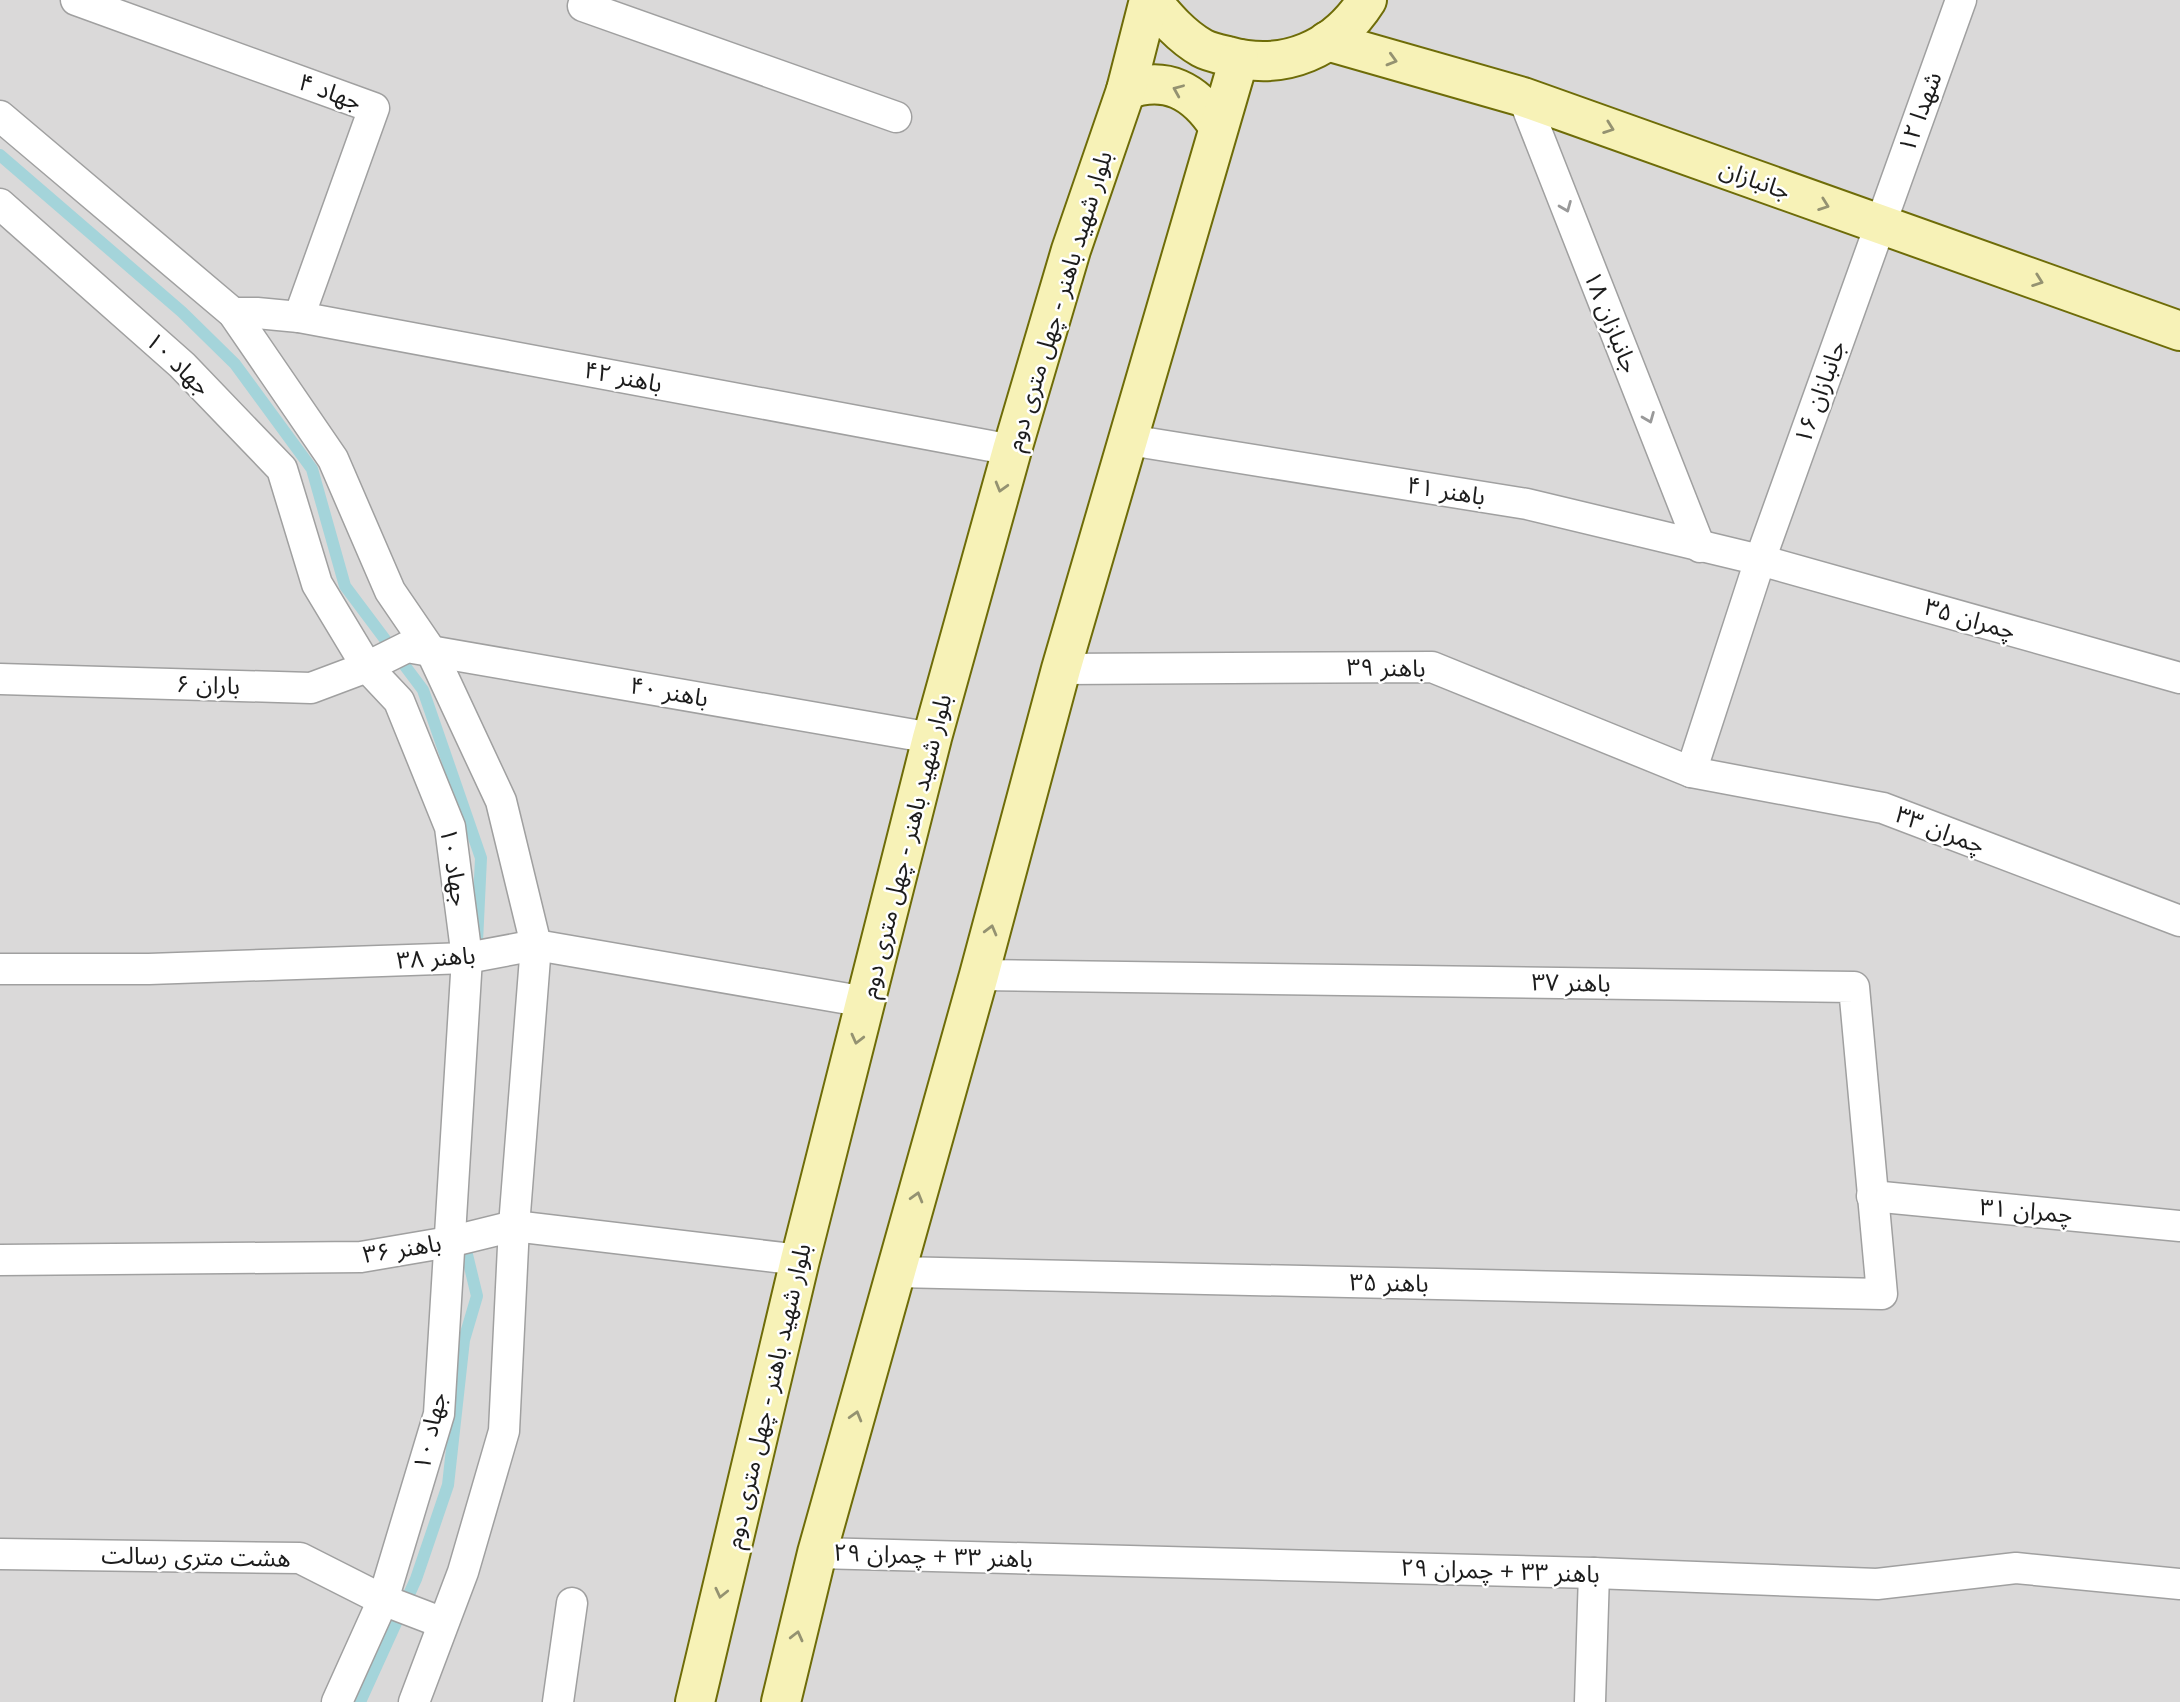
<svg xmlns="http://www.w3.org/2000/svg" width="2180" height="1702" font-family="Arial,'Noto Sans Arabic',sans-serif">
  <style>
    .residential { fill: #dad9d9 }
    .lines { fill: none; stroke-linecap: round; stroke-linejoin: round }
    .stream { stroke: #a4d4da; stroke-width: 12 }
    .street-casing { stroke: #a0a0a0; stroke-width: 33 }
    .secondary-casing { stroke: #6e6c08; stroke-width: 42 }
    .street { stroke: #fff; stroke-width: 30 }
    .secondary { stroke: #f7f2b7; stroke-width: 38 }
    .oneway { stroke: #949271 }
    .oneway2 { stroke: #999 }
    .labels { text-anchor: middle; stroke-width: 5; stroke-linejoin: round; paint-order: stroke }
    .street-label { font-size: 24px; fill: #1c1c1c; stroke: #fff }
  </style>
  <rect width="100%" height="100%" fill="#ede8e2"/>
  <rect class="residential" x="0" y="0" width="2180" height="1702"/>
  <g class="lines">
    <g class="stream">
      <polyline points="0,155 182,312 235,364 312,469 345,586 423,690 481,858 477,942"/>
      <polyline points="360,1702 416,1579 448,1485 464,1340 477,1296 463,1238"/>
    </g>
    <defs>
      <g id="street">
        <polyline points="76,0 374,108 299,317"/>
        <polyline points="585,0 583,6 896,117"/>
        <polyline points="1523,97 1700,547"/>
        <polyline points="0,116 233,313 333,459 390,591 431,651 501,801 536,945 514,1226 504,1431 463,1572 414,1702"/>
        <polyline points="0,204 182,365 282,469 317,584 367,667 399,701 450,827 467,958 439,1414 383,1600 337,1702"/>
        <polyline points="233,313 257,313 299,317 1012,450"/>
        <polyline points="1129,440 1527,504 1760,560 2180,678"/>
        <polyline points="1061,669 1432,667 1691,772 1883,808 2180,921"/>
        <polyline points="0,679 311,688 367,667 407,647 932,738"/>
        <polyline points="1691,772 1760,560 1961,0"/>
        <polyline points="0,969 149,969 467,958 536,945 866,1002"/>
        <polyline points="1872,1196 2180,1226"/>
        <polyline points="0,1260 361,1257 449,1242 514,1226 800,1260"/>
        <polyline points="896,1272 1882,1294 1854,987 979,975"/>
        <polyline points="817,1553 1594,1573 1877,1584 2016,1568 2180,1584"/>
        <polyline points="0,1554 300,1558 383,1600 443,1623"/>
        <polyline points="558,1702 572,1603"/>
        <polyline points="1590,1702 1594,1573"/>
      </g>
      <g id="secondary">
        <path d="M1151,0C1166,18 1181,36 1202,48C1209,52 1219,54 1228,56C1284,72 1336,49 1367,0"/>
        <polyline points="1327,41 1523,97 2180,331"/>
        <path d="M1126,90C1166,75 1195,91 1218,126"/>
        <polyline points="695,1702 800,1260 932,738 1012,450 1071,250 1126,90 1149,0"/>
        <polyline points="781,1702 817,1553 979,975 1061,669 1239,59"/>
      </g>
    </defs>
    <use href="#street" class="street-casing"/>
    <use href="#secondary" class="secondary-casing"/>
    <use href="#street" class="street"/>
    <use href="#secondary" class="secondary"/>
  </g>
  <defs><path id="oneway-chevron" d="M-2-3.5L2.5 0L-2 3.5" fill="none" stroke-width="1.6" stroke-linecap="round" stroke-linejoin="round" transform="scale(1.75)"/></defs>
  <g class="oneway">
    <use href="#oneway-chevron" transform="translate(1392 60) rotate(16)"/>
    <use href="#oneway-chevron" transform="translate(1178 90) rotate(-157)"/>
    <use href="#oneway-chevron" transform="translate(1609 128) rotate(20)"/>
    <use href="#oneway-chevron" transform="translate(1824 205) rotate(20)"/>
    <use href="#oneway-chevron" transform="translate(2038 281) rotate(20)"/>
    <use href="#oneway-chevron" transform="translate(1001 487) rotate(106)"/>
    <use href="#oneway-chevron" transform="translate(991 930) rotate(-75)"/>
    <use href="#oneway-chevron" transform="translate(857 1039) rotate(104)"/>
    <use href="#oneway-chevron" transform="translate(917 1197) rotate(-74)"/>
    <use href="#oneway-chevron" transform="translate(856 1416) rotate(-74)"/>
    <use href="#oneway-chevron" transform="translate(721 1593) rotate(103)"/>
    <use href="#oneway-chevron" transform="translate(797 1636) rotate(-76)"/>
  </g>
  <g class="oneway2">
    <use href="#oneway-chevron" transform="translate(1566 207) rotate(68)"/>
    <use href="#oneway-chevron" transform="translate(1649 418) rotate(68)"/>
  </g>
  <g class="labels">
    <g class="street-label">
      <text transform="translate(330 92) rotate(20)" y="8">جهاد ۴</text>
      <text transform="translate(1920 112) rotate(-70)" y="8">شهدا ۱۲</text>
      <text transform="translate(1755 180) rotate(20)" y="8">جانبازان</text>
      <text transform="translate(1059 301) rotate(-73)" y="8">بلوار شهید باهنر - چهل متری دوم</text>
      <text transform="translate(1611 322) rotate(68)" y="8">جانبازان ۱۸</text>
      <text transform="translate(178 364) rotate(44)" y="8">جهاد ۱۰</text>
      <text transform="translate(623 377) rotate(11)" y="8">باهنر ۴۲</text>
      <text transform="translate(1820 392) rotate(-70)" y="8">جانبازان ۱۶</text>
      <text transform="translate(1446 491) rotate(9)" y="8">باهنر ۴۱</text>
      <text transform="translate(1970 619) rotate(16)" y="8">چمران ۳۵</text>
      <text transform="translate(1386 668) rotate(1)" y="8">باهنر ۳۹</text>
      <text transform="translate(208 685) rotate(2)" y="8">باران ۶</text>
      <text transform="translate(669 692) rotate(10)" y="8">باهنر ۴۰</text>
      <text transform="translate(1940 830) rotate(21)" y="8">چمران ۳۳</text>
      <text transform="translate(906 846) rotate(-76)" y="8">بلوار شهید باهنر - چهل متری دوم</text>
      <text transform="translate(454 867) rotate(81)" y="8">جهاد ۱۰</text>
      <text transform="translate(436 958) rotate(-4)" y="8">باهنر ۳۸</text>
      <text transform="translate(1571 983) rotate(1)" y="8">باهنر ۳۷</text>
      <text transform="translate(2026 1211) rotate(5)" y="8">چمران ۳۱</text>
      <text transform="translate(402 1249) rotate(-9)" y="8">باهنر ۳۶</text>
      <text transform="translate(1389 1283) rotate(1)" y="8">باهنر ۳۵</text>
      <text transform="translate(768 1396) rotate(-77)" y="8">بلوار شهید باهنر - چهل متری دوم</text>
      <text transform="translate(430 1431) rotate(-77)" y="8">جهاد ۱۰</text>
      <text transform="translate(933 1556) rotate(2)" y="8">باهنر ۳۳ + چمران ۲۹</text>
      <text transform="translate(196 1557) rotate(1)" y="8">هشت متری رسالت</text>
      <text transform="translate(1500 1571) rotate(2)" y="8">باهنر ۳۳ + چمران ۲۹</text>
    </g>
  </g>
</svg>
